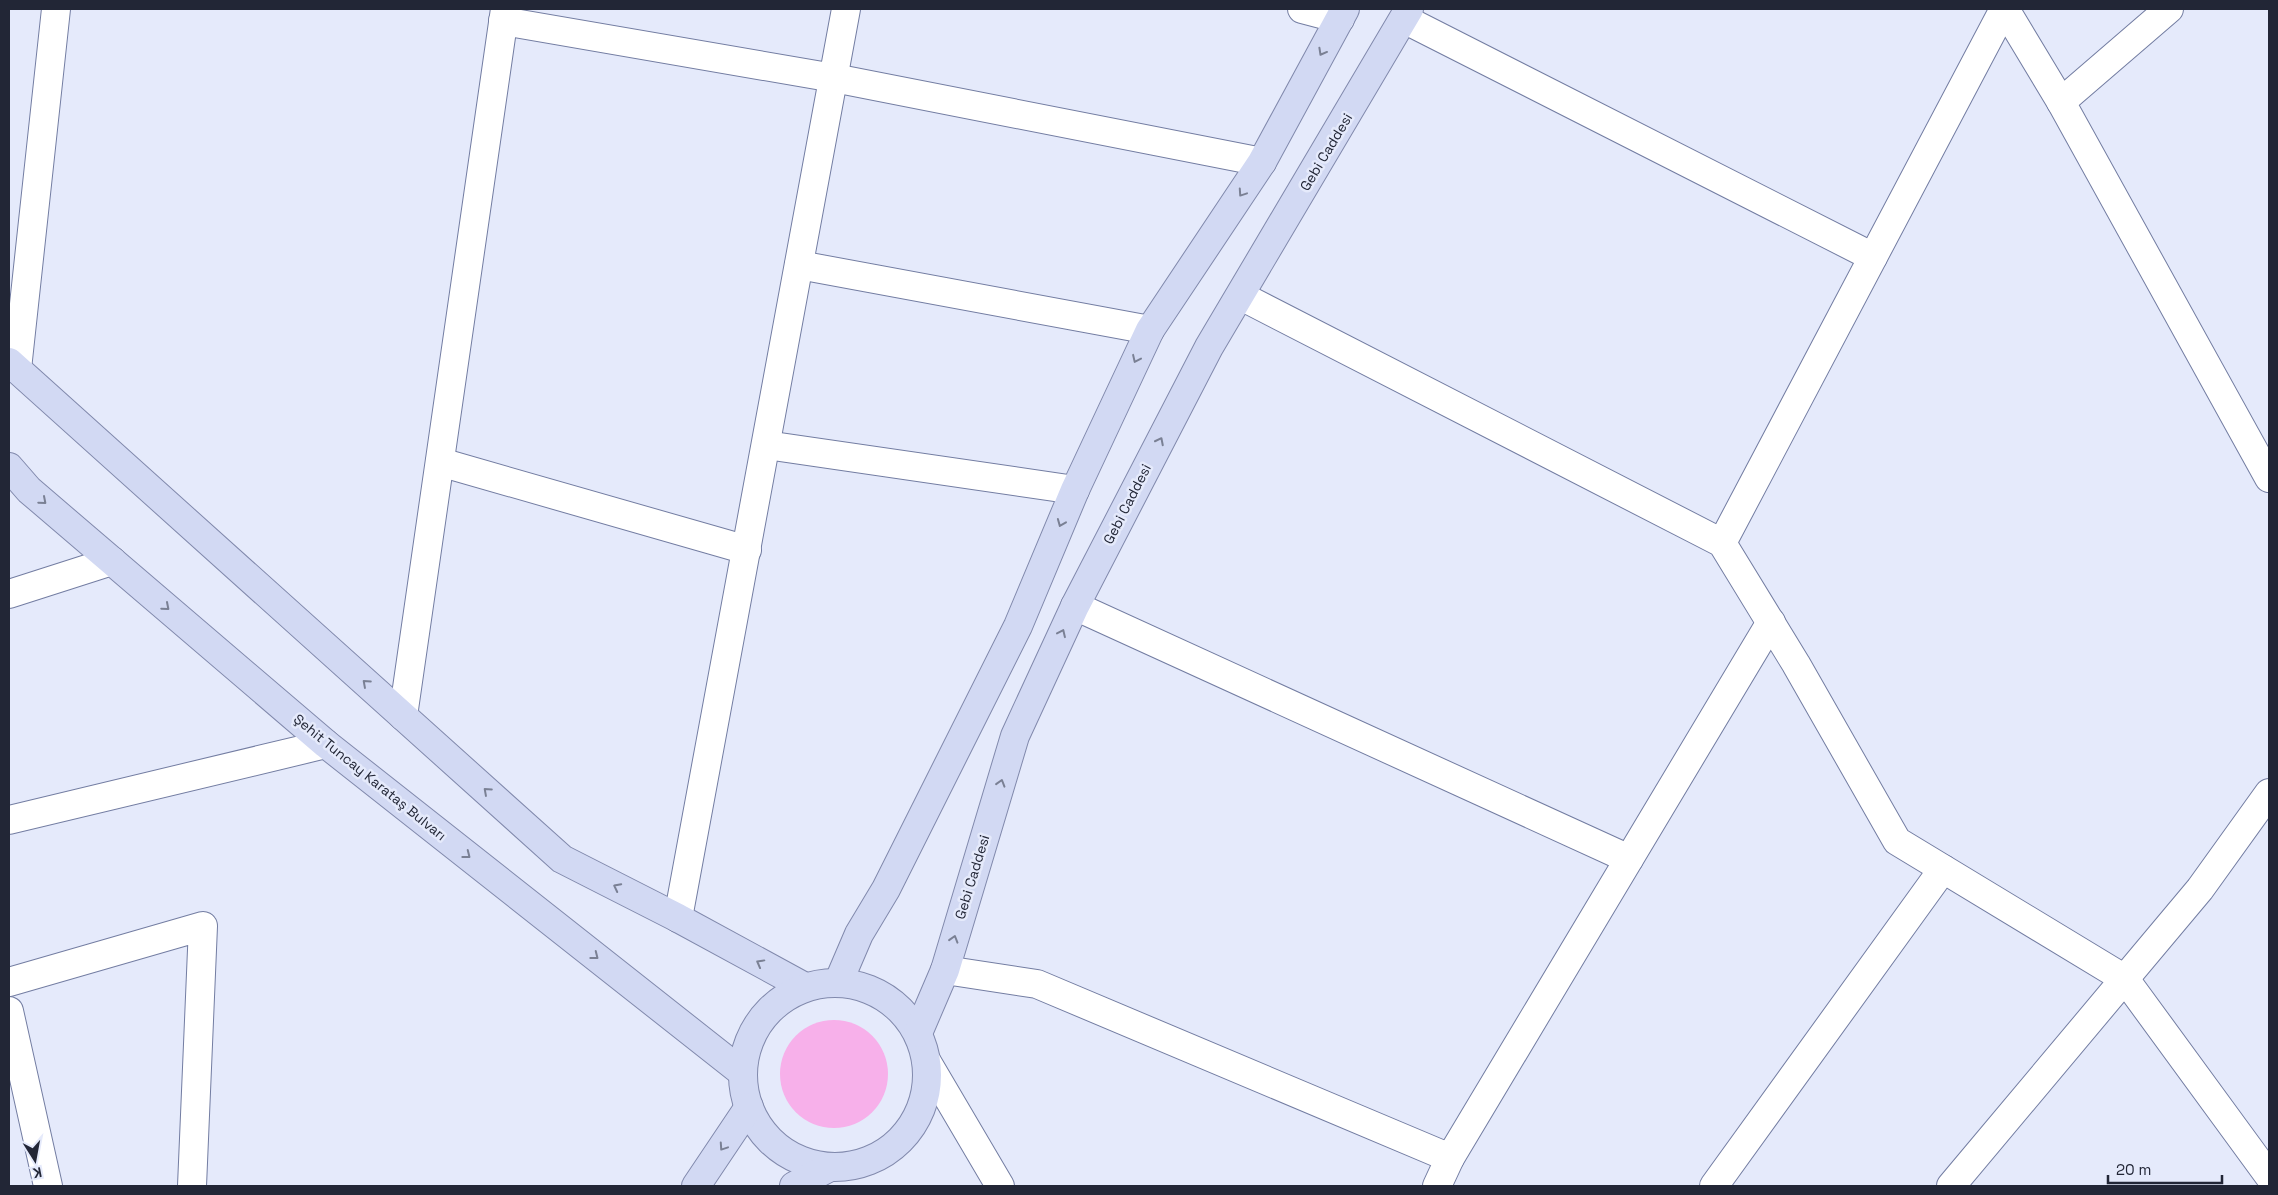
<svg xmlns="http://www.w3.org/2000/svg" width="2278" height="1195" font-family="'Space Grotesk',sans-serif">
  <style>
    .green { fill: #f7b0ea }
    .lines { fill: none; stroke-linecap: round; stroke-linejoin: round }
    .minor-casing { stroke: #737da2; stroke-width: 30 }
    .major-casing { stroke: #8189ac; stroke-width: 30 }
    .minor { stroke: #fff; stroke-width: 28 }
    .major { stroke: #d2d9f3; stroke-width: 28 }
    .oneway { stroke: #7a8094 }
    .labels { text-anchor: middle; stroke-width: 5; stroke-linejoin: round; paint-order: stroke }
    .street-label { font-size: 14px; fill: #222636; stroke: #e5eafb }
  </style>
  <rect width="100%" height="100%" fill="#e5eafb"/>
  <circle class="green" cx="834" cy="1074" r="54"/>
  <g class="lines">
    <defs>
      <g id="minor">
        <polyline points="1302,9 1340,19"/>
        <polyline points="2005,9 2061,102 2269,478"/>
        <polyline points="1404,19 1873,257"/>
        <polyline points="503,21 834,78 1262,162"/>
        <polyline points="2061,102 2169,9"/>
        <polyline points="799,265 1150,330"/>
        <polyline points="1241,296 1722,543 1796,664 1897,841 2125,979 2269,1176"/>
        <polyline points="17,369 56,9"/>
        <polyline points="766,445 1075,490"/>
        <polyline points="440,462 747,550"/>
        <polyline points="1722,543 2004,9"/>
        <polyline points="9,594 112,561"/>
        <polyline points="1075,606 1629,859"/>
        <polyline points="403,716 505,9"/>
        <polyline points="9,820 326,744"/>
        <polyline points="678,918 846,9"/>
        <polyline points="945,970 1037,984 1450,1158 1771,622"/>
        <polyline points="9,982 203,926 192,1186"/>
        <polyline points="9,1011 48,1186"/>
        <polyline points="927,1062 1000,1186"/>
        <polyline points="1437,1186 1450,1158"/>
        <polyline points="1714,1186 1943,869"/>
        <polyline points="1951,1186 2200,889 2269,793"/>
      </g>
      <g id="major">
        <polyline points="9,362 562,859 678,918 803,986"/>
        <polyline points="9,467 29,490 326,744 743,1073"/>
        <polyline points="838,983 859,934 886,889 1018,626 1075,490 1150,330 1262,162 1345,9"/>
        <circle cx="835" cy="1075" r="92"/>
        <polyline points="918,1033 945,970 1015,736 1075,606 1209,347 1409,9"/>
        <polyline points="696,1186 749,1107"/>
        <polyline points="794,1186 830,1167"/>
      </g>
    </defs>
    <use href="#minor" class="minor-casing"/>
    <use href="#major" class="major-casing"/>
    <use href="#minor" class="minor"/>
    <use href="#major" class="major"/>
  </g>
  <defs><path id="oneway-chevron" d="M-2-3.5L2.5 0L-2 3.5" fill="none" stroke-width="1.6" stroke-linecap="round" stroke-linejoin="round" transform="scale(1.25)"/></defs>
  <g class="oneway">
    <use href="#oneway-chevron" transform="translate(1322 52) rotate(119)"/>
    <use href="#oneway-chevron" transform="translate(1242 193) rotate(124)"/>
    <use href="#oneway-chevron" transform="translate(1136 359) rotate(115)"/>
    <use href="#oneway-chevron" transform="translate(1160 441) rotate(-63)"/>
    <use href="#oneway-chevron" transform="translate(43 501) rotate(41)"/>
    <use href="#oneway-chevron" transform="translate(1061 523) rotate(112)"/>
    <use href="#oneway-chevron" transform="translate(166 607) rotate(41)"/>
    <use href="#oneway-chevron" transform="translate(1062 633) rotate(-65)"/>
    <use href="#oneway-chevron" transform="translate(366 683) rotate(-138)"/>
    <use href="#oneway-chevron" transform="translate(1001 783) rotate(-73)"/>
    <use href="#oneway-chevron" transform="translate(487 791) rotate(-138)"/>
    <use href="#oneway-chevron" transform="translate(467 855) rotate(38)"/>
    <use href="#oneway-chevron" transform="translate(617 887) rotate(-153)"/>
    <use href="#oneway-chevron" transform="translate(954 939) rotate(-73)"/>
    <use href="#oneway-chevron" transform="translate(595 956) rotate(38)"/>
    <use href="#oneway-chevron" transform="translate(760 963) rotate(-151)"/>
    <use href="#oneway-chevron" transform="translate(723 1147) rotate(124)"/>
  </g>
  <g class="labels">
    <g class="street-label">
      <text transform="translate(1326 152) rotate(-59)" y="5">Gebi Caddesi</text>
      <text transform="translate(1127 504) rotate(-63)" y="5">Gebi Caddesi</text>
      <text transform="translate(370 777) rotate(39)" y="5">Şehit Tuncay Karataş Bulvarı</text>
      <text transform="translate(972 877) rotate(-73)" y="5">Gebi Caddesi</text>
    </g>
  </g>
  <rect width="2278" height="1195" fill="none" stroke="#222636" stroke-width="20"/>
  <g transform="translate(35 1160) rotate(169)" stroke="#e5eafb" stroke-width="4" paint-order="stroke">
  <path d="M0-4L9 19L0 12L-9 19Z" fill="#222636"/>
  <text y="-8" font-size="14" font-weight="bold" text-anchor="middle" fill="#222636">K</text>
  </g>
  <path d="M2108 1175v8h114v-8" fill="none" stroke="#222636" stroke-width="2.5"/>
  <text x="2116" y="1175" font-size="15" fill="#222636" stroke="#e5eafb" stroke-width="4" paint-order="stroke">20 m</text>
</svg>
